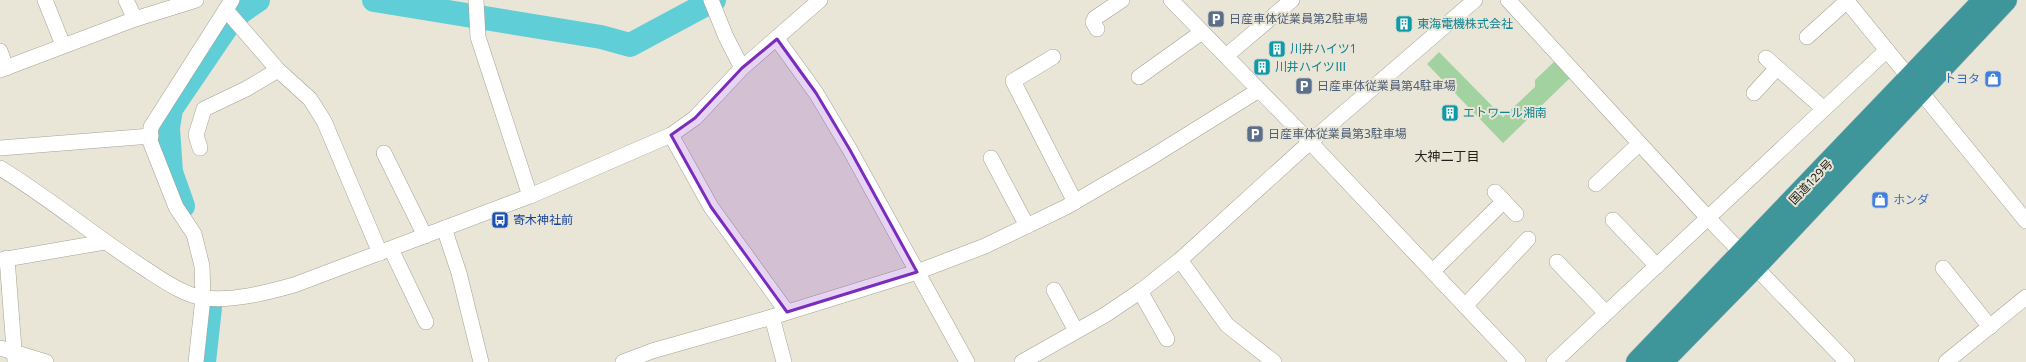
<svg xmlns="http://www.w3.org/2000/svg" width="2026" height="362" font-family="'Noto Sans','Noto Sans JP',sans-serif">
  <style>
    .green { fill: #a1d29f }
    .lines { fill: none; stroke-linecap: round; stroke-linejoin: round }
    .river { stroke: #60ced7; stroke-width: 24 }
    .minor-casing { stroke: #a5a194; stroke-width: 16 }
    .highway-casing { stroke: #c5c5c3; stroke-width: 23 }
    .minor { stroke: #fff; stroke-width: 15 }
    .highway { stroke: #3e969b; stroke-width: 22 }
    .marked { fill: #7b2cbf; fill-opacity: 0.2; stroke: #7b2cbf; stroke-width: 3; stroke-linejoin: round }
    .labels { text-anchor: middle; stroke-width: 4; stroke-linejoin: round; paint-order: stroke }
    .service-label { font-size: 12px; fill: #4e5e75; stroke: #e9e5d7; text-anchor: start }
    .culture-label { font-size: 12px; fill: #0d838f; stroke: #e9e5d7; text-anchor: start }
    .shop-label { font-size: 12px; fill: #366cbe; stroke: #e9e5d7; text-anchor: end }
    .street-label { font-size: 12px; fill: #211f1a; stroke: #e9e5d7 }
    .transit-label { font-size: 12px; fill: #164399; stroke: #e9e5d7; text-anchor: start }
    .neighbourhood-label { font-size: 13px; fill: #211f1a; stroke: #e9e5d7 }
  </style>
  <rect width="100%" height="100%" fill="#e9e5d7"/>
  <polygon class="green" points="1439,52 1503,117 1535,87 1535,80 1555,61 1571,77 1503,143 1427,64"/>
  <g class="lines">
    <g class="river">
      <polyline points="374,0 601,37 630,45 714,0"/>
      <polyline points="183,206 171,172 168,128 171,109 228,25 242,11 258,0"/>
      <polyline points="204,362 210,308"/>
    </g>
    <defs>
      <g id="minor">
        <polyline points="45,0 63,45"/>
        <polyline points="126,0 135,19"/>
        <polyline points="476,0 478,37 530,196"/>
        <polyline points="711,0 726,37 742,68"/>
        <polyline points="1171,0 1310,142 1518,362"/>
        <polyline points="1508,0 1708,218 1847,362"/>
        <polyline points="1846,0 2026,221"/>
        <polyline points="226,10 278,70 310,99 324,121 380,253"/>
        <polyline points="1097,29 1093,22 1095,18 1122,0"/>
        <polyline points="1807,37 1847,1"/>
        <polyline points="777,39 816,93 850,150 967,362"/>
        <polyline points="0,51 6,68"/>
        <polyline points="1226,56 1292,0"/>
        <polyline points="1053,57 1013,81 1075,202"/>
        <polyline points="1766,58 1824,109"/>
        <polyline points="0,70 135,19 196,0"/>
        <polyline points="1139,77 1202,32"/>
        <polyline points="1754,93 1777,68"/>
        <polyline points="671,135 711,207 787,312"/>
        <polyline points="0,148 151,136"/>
        <polyline points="200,148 196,135 204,109 246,89 278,70"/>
        <polyline points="384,153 425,236"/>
        <polyline points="991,158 1027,226"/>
        <path d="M0,168C51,199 97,238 147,270C164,281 184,295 204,298C235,301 265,293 294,285L530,196L671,135L695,118L742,68L820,0"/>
        <polyline points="1596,184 1639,144"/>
        <polyline points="1495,192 1516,214"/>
        <polyline points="1613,220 1657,266"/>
        <polyline points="444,228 459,273 481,362"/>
        <polyline points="391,249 426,322"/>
        <polyline points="7,258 15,362"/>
        <polyline points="0,260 105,242"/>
        <polyline points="1180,260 1227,325 1274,362"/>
        <polyline points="1557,262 1606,313"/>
        <polyline points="1943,268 1990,327"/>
        <polyline points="1433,271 1504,201"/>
        <polyline points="1054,290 1076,331"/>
        <polyline points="1140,291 1167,339"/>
        <polyline points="1465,306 1528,239"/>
        <polyline points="772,317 784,362"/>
        <polyline points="0,348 46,362"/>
        <polyline points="196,362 203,298 202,266 194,234 176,207 150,141 151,127 232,0"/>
        <polyline points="623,362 652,351 772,317 917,272 985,246 1066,207 1150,158 1259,90"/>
        <polyline points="1022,362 1105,315 1142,290 1180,260 1310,142 1475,0"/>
        <polyline points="1554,362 1887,50"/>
        <polyline points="1946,362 2026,297"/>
      </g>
      <g id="highway">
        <polyline points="1637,362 1984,0"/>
        <polyline points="1662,362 1756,266 2006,0"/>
      </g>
    </defs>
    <use href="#minor" class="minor-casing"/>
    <use href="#highway" class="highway-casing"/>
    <use href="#minor" class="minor"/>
    <use href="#highway" class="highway"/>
  </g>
  <path class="marked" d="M777,39L816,93L850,150L917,272L787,312L711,207L671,135L695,118L742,68Z"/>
  <defs>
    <symbol id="parking-square" viewBox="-11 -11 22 22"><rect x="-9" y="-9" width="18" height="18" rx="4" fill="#5c6f8a" stroke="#e9e5d7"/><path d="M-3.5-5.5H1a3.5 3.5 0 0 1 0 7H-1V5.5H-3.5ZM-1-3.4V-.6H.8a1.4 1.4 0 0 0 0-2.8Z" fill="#fff"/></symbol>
    <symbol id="building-square" viewBox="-11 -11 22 22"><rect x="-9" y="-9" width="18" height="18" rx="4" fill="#0f9aa8" stroke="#e9e5d7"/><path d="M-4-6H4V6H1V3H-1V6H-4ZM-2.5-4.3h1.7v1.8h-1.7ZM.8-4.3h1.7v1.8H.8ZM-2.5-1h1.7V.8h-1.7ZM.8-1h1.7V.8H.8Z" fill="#fff"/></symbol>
    <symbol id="shop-square" viewBox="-11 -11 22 22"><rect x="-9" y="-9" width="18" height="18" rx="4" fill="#3f7fe0" stroke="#e9e5d7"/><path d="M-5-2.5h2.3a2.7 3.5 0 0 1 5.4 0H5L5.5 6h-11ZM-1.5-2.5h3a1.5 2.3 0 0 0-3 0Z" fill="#fff"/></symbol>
    <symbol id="bus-square" viewBox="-11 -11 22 22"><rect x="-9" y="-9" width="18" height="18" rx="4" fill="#1a4fb4" stroke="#e9e5d7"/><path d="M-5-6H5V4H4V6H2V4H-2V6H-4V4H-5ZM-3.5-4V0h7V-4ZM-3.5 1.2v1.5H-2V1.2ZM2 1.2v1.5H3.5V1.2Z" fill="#fff"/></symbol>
  </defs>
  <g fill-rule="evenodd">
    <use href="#parking-square" x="1206" y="9" width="20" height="20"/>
    <use href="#building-square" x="1394" y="14" width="20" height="20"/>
    <use href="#building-square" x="1267" y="39" width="20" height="20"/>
    <use href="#building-square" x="1252" y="57" width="20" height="20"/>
    <use href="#shop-square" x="1983" y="69" width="20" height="20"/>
    <use href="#parking-square" x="1294" y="76" width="20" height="20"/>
    <use href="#building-square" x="1440" y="103" width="20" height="20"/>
    <use href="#parking-square" x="1245" y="124" width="20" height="20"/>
    <use href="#shop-square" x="1870" y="190" width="20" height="20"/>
    <use href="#bus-square" x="490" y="210" width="20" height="20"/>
  </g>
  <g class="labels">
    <g class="service-label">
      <text x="1229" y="23">日産車体従業員第2駐車場</text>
      <text x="1317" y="90">日産車体従業員第4駐車場</text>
      <text x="1268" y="138">日産車体従業員第3駐車場</text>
    </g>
    <g class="culture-label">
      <text x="1417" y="28">東海電機株式会社</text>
      <text x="1290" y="53">川井ハイツ1</text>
      <text x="1275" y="71">川井ハイツⅢ</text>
      <text x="1463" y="117">エトワール湘南</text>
    </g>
    <g class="shop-label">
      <text x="1980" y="83">トヨタ</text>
      <text x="1893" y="204" text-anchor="start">ホンダ</text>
    </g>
    <g class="street-label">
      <text transform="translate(1811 182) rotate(-46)" y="4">国道129号</text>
    </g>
    <g class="transit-label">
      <text x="513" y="224">寄木神社前</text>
    </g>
    <g class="neighbourhood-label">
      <text x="1447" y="161">大神二丁目</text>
    </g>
  </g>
</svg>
